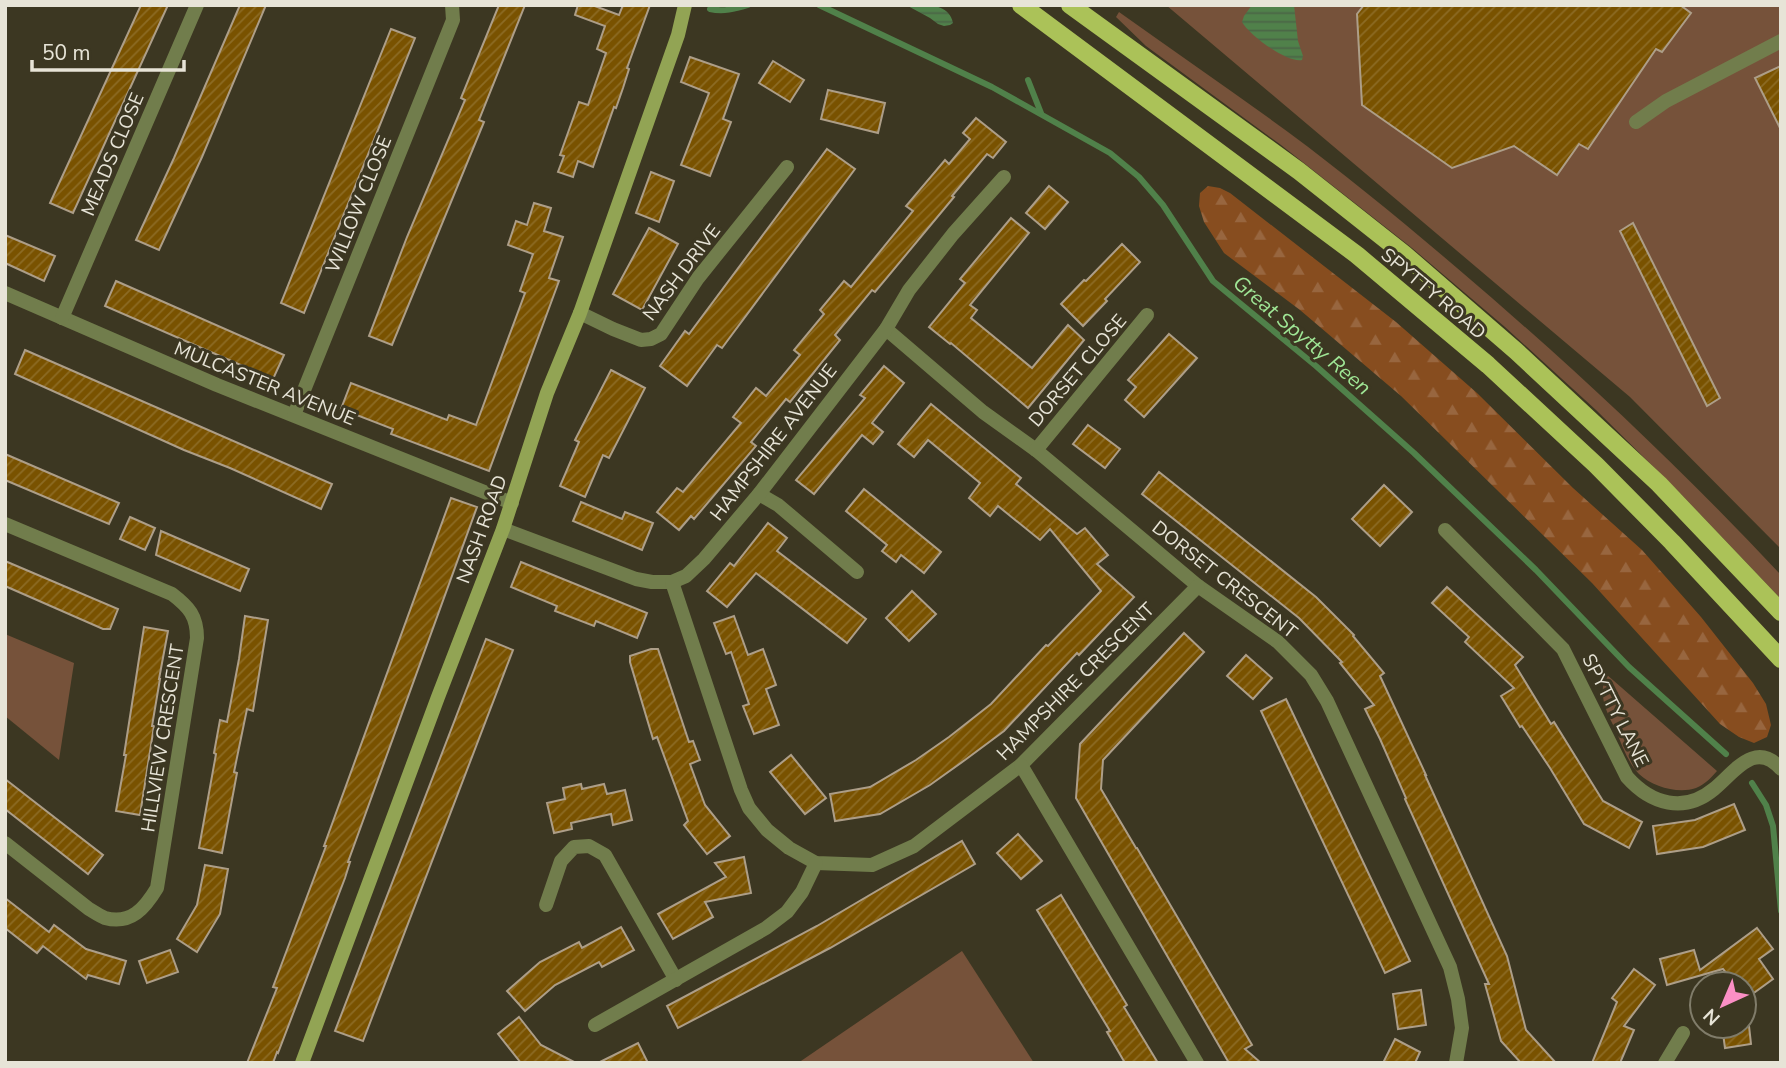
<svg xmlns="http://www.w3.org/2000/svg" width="1786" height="1068" font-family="'Nunito Sans',sans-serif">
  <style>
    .green { fill: #76523a }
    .forest { fill: url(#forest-firs) }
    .water { fill: url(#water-rules) }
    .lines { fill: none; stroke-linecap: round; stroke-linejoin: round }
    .stream { stroke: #50814a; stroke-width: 6 }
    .building { fill: url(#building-hatch); stroke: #ad9e88; stroke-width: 2 }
    .street { stroke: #717d4c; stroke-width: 14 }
    .secondary { stroke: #92a454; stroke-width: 14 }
    .primary { stroke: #abc258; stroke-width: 18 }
    .labels { text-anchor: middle; stroke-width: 6; stroke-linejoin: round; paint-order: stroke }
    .street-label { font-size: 19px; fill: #e7e4d7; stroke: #3c3722 }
    .water-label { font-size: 21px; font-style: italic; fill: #9fe595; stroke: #3c3722 }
  </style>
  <defs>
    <pattern id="forest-firs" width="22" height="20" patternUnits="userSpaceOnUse" patternTransform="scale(1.75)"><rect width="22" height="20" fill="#874d1f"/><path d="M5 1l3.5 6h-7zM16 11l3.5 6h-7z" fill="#98663f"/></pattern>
    <pattern id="water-rules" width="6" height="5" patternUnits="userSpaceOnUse" patternTransform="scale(1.75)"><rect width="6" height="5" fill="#50814a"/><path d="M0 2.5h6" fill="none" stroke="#4b6646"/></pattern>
    <pattern id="building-hatch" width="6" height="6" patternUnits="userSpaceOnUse" patternTransform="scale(1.75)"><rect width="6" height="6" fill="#795200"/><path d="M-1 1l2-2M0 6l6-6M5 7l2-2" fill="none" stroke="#8c6b24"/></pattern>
  </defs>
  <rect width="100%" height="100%" fill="#3c3722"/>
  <g class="green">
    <polygon points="1166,5 1781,5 1781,549 1630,397"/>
    <path d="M1119,12C1175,52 1232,91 1288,132C1346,175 1402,221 1457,268C1571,365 1679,466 1781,575V599L1680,493L1596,410L1505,327L1412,248L1281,145L1146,46L1116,17Z"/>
    <polygon points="5,634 74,663 59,760 5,716"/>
    <path d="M1606,674L1717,771C1711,778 1705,784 1696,788C1678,794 1653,787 1639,774C1628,763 1622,745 1616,731C1606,710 1598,697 1606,674Z"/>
    <polygon points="962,951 1034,1063 798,1063"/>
  </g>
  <polygon class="forest" points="1208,186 1220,188 1230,193 1396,322 1477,393 1573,488 1642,550 1701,617 1753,683 1766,704 1771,725 1767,737 1754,743 1739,737 1720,724 1592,583 1401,396 1300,310 1224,253 1204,222 1199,206 1200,193"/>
  <g class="water">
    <path d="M906,5C923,5 949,2 953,23L950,25L944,26L938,24L930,18Z"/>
    <path d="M1252,5H1294L1298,41L1303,56L1302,60C1287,63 1249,35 1242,22L1244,16Z"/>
  </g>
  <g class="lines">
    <g class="stream">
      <polyline points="819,5 992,87 1110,153 1139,177 1163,205 1213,281 1316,366 1414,453 1536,570 1629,667 1726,754"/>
      <path d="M710,9C723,12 735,9 748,5"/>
      <polyline points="1028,80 1041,113"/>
      <polyline points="1752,783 1766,805 1773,826 1781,911"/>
    </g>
  </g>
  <g class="building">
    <polygon points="141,5 168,5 73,213 50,203"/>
    <polygon points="240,5 266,5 202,157 159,250 136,240 174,158"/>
    <polygon points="499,5 525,5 479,120 484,122 392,345 369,336 407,237 465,100 461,98"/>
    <polygon points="578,5 592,5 619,15 623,5 650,5 627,68 629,69 623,88 616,108 614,107 593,167 578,161 573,177 558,172 564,156 560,155 579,102 588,105 606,53 597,49 605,26 575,15"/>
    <polygon points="1364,5 1680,5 1691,13 1662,52 1656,49 1588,149 1579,144 1557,175 1514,146 1452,168 1362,105 1357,14"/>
    <polygon points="391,29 415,38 304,313 281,303"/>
    <polygon points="690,57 739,74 723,119 731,122 710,176 681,165 709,93 681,82"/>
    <polygon points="773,61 804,80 790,102 759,83"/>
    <polygon points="1781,66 1781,130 1755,78"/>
    <polygon points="828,90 885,103 878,133 821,119"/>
    <polygon points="976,118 1006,142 993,158 987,154 952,196 954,197 875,292 872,290 835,335 840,340 790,402 786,399 751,442 756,446 694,519 691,516 679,530 657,512 677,488 683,492 741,423 733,417 756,388 766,396 800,355 794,350 824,314 820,310 844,281 851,287 913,211 906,206 945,160 949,164 970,139 963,133"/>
    <polygon points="827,149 855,169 722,348 717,345 687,386 660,366 685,331 689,334"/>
    <polygon points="651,172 674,181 659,222 636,213"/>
    <polygon points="1049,186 1068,202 1045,229 1026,213"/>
    <polygon points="534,203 551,208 544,231 563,237 549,278 559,281 489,471 391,434 393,429 341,409 351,383 447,420 449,415 476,425 525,293 520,291 533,254 508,245 516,221 527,225"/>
    <polygon points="1011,218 1029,233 970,305 977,310 971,318 1032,368 1068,325 1084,340 1028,408 951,343 950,344 929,327 965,283 960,279"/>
    <polygon points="1633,223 1720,398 1707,406 1620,231"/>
    <polygon points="649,228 678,244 642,310 613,294"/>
    <polygon points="5,235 55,256 44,281 5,263"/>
    <polygon points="1122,244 1140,262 1105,299 1107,301 1083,326 1061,304 1084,280 1086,281"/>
    <polygon points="116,281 284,355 273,379 105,306"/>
    <polygon points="1169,334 1197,358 1144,417 1125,400 1136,387 1128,380"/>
    <polygon points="25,350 332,484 321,509 230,468 184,450 15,374"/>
    <polygon points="884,366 904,383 872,423 883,432 873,444 862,435 814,494 796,480 865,398 860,395"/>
    <polygon points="611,370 645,388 609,458 603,455 585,497 560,486 579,442 575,440"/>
    <polygon points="931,404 1021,478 1016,484 1077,534 1085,528 1108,555 1097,564 1134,597 1079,655 1077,653 1004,731 965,760 930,785 880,814 835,821 830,794 870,787 916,760 949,737 991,704 1046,645 1048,646 1101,591 1050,529 1040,540 998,506 990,516 969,498 980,483 928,440 914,457 898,444"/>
    <polygon points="1088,425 1120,449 1105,468 1073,444"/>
    <polygon points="5,454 119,503 109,524 5,480"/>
    <polygon points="1159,472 1316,597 1354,635 1353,636 1384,673 1380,676 1426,775 1425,775 1507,956 1526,1030 1556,1063 1521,1063 1501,1041 1485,984 1489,984 1405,799 1406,798 1380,739 1365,709 1374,705 1340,663 1342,662 1299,618 1142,494"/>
    <polygon points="1384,485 1412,512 1380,546 1352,519"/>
    <polygon points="864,489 941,552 924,573 901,555 896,562 882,551 887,545 846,511"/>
    <polygon points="451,498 477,507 348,862 350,862 345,878 278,1053 277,1052 273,1063 247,1063 277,988 273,987 326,846 324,846"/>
    <polygon points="581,502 622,519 625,512 653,523 642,550 573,521"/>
    <polygon points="130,517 155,528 145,550 120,539"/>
    <polygon points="768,523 787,538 777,551 866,619 847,643 756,573 727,607 707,591 730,563 734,566"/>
    <polygon points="161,531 249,569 240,591 156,555"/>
    <polygon points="5,561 118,609 110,629 103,629 5,586"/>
    <polygon points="521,562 647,613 637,638 596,621 594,626 555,611 557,606 511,587"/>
    <polygon points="1447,587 1523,657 1515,665 1551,724 1554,722 1603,801 1642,822 1629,848 1584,824 1550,768 1522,726 1520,727 1501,696 1514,688 1465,642 1469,637 1432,603"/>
    <polygon points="912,591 936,614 909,641 886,618"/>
    <polygon points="245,616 268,620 253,711 247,709 234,772 237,773 222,853 199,848 216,754 214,753 220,720 227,722 239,659"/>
    <polygon points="734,616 748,655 763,649 776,685 766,689 779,725 754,734 743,706 749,704 731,652 726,654 714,623"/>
    <polygon points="144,627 168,631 159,679 160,679 152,726 154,726 140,815 116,811 126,755 124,755"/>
    <polygon points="1184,633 1204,652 1103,760 1101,789 1136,848 1137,848 1252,1045 1245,1049 1261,1063 1229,1063 1076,798 1080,744"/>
    <polygon points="486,639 513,650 363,1041 335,1031"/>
    <polygon points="651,649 658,649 689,742 693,741 700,760 690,764 705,805 730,836 707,854 684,825 688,821 657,737 653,739 630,662 630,656"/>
    <polygon points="1246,655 1272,678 1253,699 1227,676"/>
    <polygon points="1286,699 1410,961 1385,973 1261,711"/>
    <polygon points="791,755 826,798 805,814 770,772"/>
    <polygon points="5,779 103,855 88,874 5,809"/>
    <polygon points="581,784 582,789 604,784 607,794 625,790 632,820 613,825 611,814 571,823 572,829 554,833 547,803 565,799 563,788"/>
    <polygon points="1734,804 1745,830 1703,847 1657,854 1653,826 1695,820"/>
    <polygon points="1018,834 1042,861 1021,879 997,853"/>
    <polygon points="962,841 975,864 830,948 678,1028 667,1006 817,926"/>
    <polygon points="744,857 751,893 705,902 713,917 673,939 658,914 726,877 715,863"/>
    <polygon points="205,865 228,869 220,914 197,952 177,939 197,905"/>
    <polygon points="1061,895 1127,1005 1124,1007 1158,1063 1125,1063 1107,1032 1110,1031 1037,910"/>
    <polygon points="5,898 49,932 54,925 86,949 126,961 119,984 88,975 86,979 43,946 37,953 5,928"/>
    <polygon points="621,927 634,950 602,967 599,962 555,985 525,1011 507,991 540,962 579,942 582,948"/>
    <polygon points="1757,928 1773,949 1759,959 1773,979 1744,1000 1744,984 1735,984 1723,969 1667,985 1660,959 1694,950 1700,970"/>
    <polygon points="170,950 178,972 147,983 139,961"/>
    <polygon points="1634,969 1655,985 1624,1026 1634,1030 1620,1063 1592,1063 1617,1002 1612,998"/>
    <polygon points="1421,990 1426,1025 1398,1029 1393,994"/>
    <polygon points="519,1017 541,1045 576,1063 521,1063 498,1034"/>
    <polygon points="1722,1026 1749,1026 1751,1044 1725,1048"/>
    <polygon points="1395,1039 1420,1052 1415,1063 1383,1063"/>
    <polygon points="638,1043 648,1063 598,1063"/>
  </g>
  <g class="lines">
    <g class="street">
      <polyline points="1636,122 1666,101 1781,41"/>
      <polyline points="5,293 217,385 512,503"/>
      <polyline points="580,313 613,329 641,340 651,339 661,334 698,278 787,167"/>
      <polyline points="62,318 197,5"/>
      <polyline points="886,329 983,412 1036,450 1198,586 1278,642 1311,675 1327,701 1450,967 1458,999 1462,1028 1456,1063"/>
      <polyline points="294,415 453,20 452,5"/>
      <polyline points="1036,450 1147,315"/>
      <polyline points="759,494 778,505 857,572"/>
      <path d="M5,524L172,594C189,607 197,616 197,638L157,888C145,908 131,925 105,918C100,916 94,912 89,909L5,843"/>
      <polyline points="503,529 636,579 652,582 672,582 686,576 704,559 759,494 886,329 909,290 953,234 1004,177"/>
      <path d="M1445,530L1563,649L1627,777C1651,804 1684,814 1714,789C1734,773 1755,739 1781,769"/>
      <polyline points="672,582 741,790 749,808 767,830 789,848 816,863 872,865 914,846 1021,765 1198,586"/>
      <polyline points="1021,765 1197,1063"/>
      <polyline points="546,905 561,861 574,847 589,846 605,855 676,980"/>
      <polyline points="595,1025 766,928 787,912 802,892 816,863"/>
      <polyline points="1665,1063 1683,1033"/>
    </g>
    <polyline class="secondary" points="302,1063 438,697 503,529 547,393 580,313 678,35 685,5"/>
    <g class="primary">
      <polyline points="1021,5 1357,255 1488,365 1596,465 1672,542 1781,659"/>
      <polyline points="1070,5 1299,171 1404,254 1516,351 1659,484 1781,612"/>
    </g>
  </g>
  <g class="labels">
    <g class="street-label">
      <text transform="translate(112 154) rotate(-67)" y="7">MEADS CLOSE</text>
      <text transform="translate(358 204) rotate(-68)" y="7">WILLOW CLOSE</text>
      <text transform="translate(681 272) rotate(-53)" y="7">NASH DRIVE</text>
      <text transform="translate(1434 293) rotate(40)" y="7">SPYTTY ROAD</text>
      <text transform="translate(1077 370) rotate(-50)" y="7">DORSET CLOSE</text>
      <text transform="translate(265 383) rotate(22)" y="7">MULCASTER AVENUE</text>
      <text transform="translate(773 442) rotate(-52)" y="7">HAMPSHIRE AVENUE</text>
      <text transform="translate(481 529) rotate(-70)" y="7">NASH ROAD</text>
      <text transform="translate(1225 579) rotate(38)" y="7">DORSET CRESCENT</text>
      <text transform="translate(1075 681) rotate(-45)" y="7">HAMPSHIRE CRESCENT</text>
      <text transform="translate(1616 710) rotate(63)" y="7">SPYTTY LANE</text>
      <text transform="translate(162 738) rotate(-81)" y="7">HILLVIEW CRESCENT</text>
    </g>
    <g class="water-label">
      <text transform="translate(1302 335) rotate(40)" y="7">Great Spytty Reen</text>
    </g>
  </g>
  <rect width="1786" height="1068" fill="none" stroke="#e7e4d7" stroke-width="14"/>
  <g transform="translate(1723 1005) rotate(224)"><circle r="33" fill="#3c3722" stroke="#807c6a" stroke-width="2"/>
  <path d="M0-5L12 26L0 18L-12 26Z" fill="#fb8fc5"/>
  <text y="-10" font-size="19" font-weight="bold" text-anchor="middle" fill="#e7e4d7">N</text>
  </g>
  <path d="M32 60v10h152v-10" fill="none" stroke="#e7e4d7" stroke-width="3.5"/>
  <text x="42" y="60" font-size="21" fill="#e7e4d7" stroke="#3c3722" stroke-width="5" paint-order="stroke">50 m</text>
</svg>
